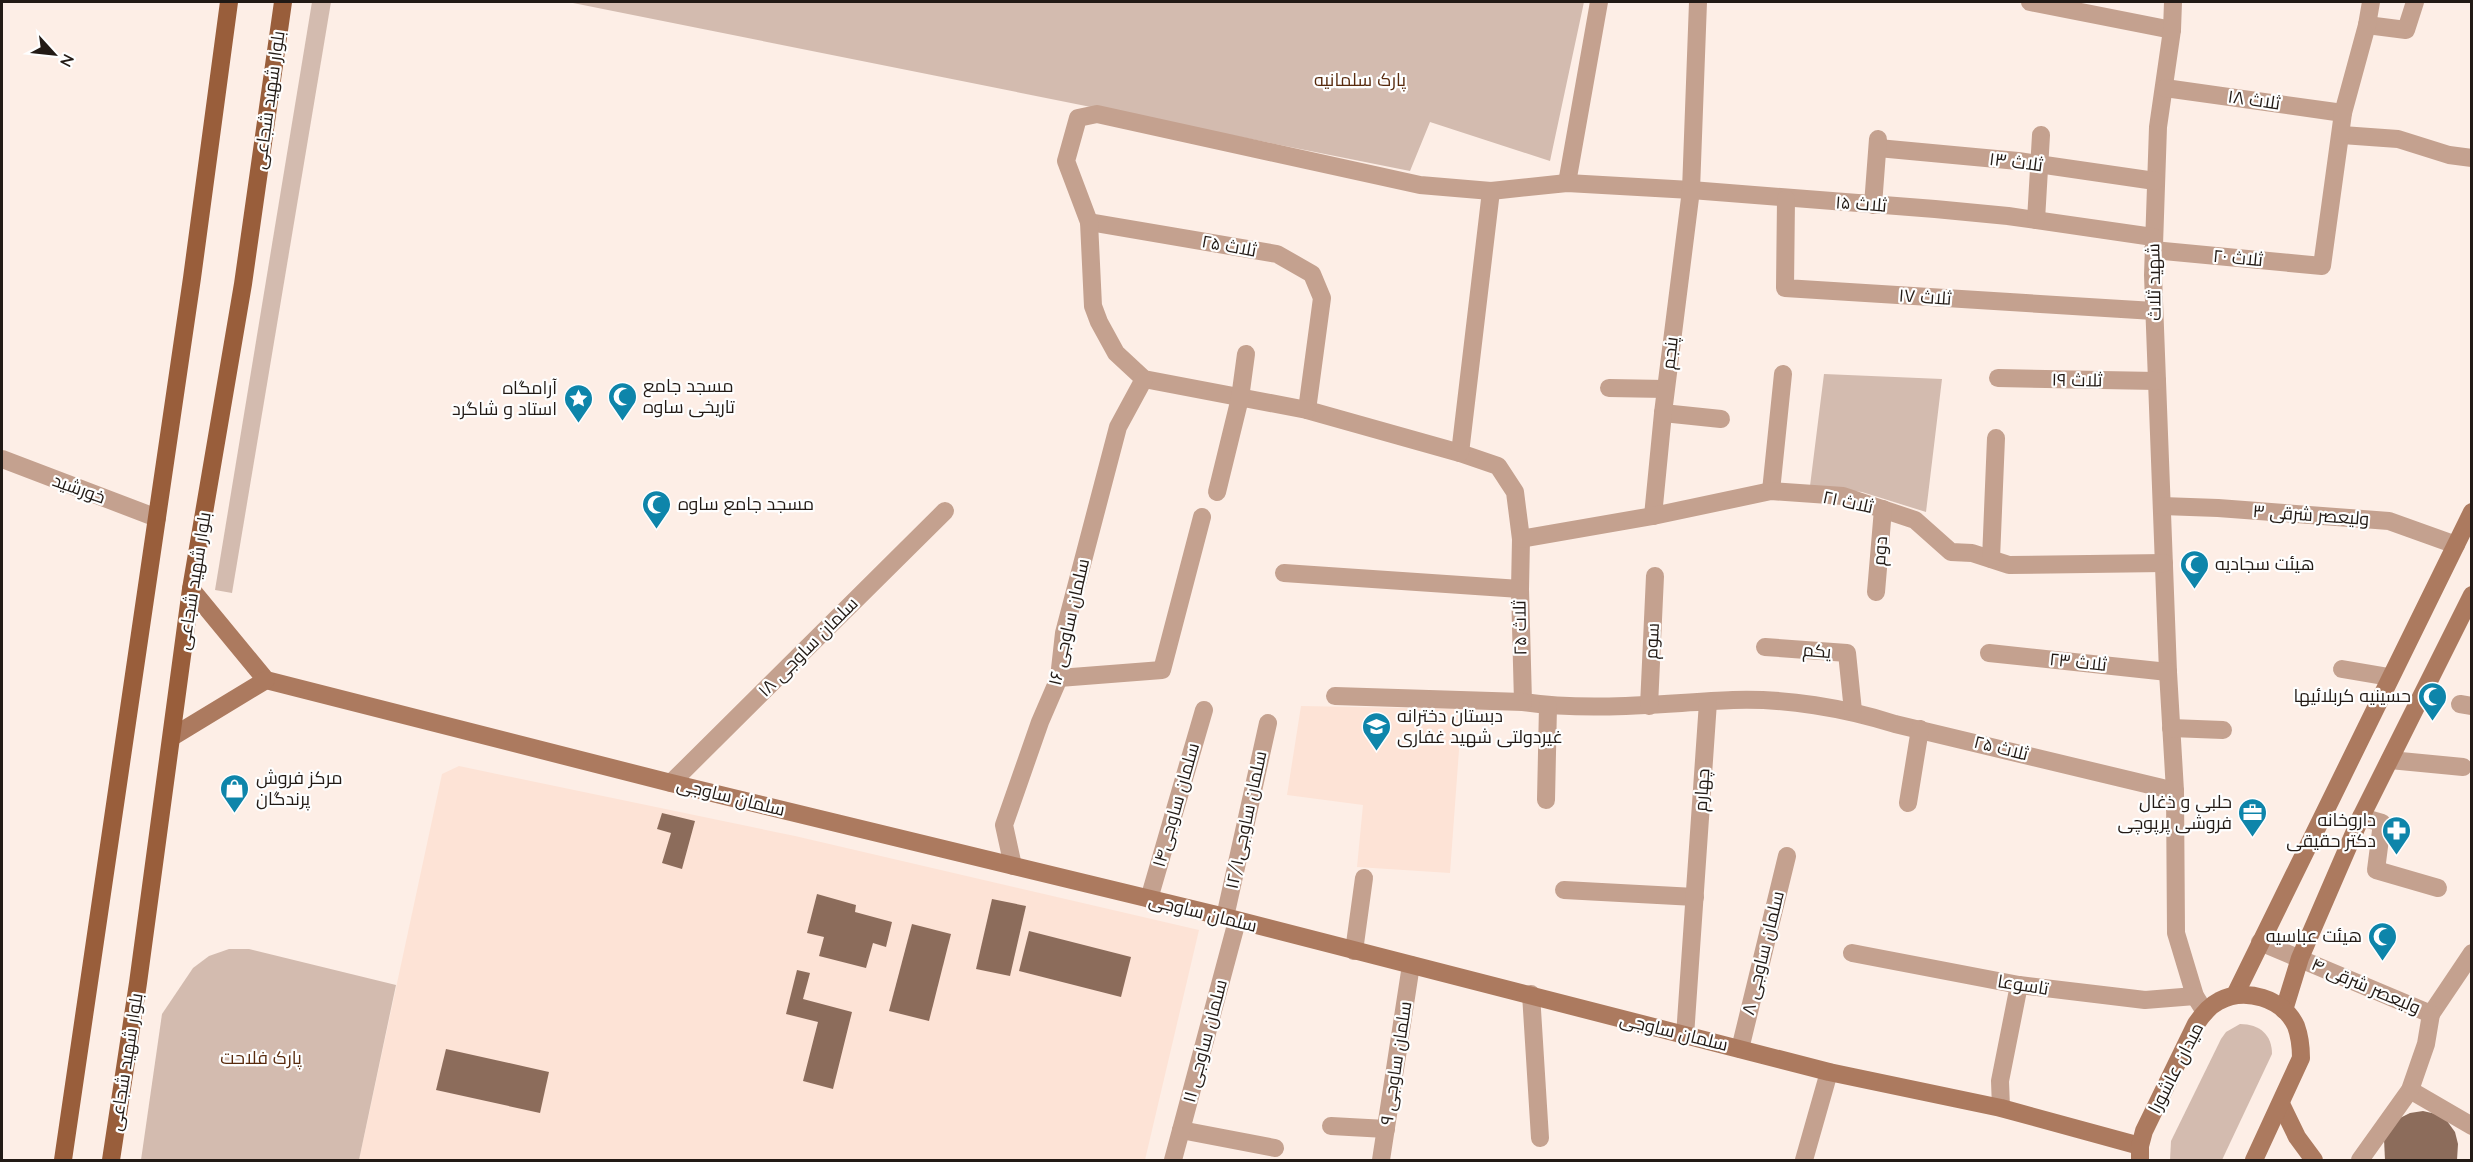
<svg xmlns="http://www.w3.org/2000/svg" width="2473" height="1162" font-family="Quicksand,Cairo,sans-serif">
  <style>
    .built { fill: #fde3d6 }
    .green { fill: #d3bbaf }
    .building { fill: #8c6c5b }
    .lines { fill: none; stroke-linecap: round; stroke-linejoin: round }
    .street { stroke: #c4a18f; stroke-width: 18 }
    .secondary { stroke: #ac7a5f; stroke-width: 18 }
    .primary { stroke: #995e3b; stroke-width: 18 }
    .labels { text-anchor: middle; stroke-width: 4.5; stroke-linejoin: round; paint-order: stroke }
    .park-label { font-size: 18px; fill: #582a0d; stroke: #fefefe }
    .street-label { font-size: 18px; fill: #221a15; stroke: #fefefe }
    .poi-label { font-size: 18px; fill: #221a15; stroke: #fefefe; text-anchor: start }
  </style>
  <rect width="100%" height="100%" fill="#fdeee6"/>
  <g class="built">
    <polygon points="1301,706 1462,709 1450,873 1357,867 1363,805 1287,795"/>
    <polygon points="459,766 795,836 1199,930 1145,1160 359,1160 442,774"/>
  </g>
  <g class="green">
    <polygon points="312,2 331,2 232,593 215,590"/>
    <polygon points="568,2 1584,2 1550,161 1430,122 1410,171"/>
    <polygon points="1824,374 1942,379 1926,512 1862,492 1810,486"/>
    <polygon points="229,949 249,949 396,985 359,1160 141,1160 162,1014 193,968 209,956"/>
    <path d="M2240,1024C2260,1024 2272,1035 2272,1054L2222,1160H2170L2171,1141L2221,1039L2226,1032Z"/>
  </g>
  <g class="building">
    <polygon points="662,813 695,821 682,869 662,863 671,833 657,829"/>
    <polygon points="817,894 856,905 855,912 892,922 886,947 873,943 866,968 819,956 824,937 807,933"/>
    <polygon points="992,899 1026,906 1010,976 976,969"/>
    <polygon points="912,924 951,934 929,1021 889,1011"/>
    <polygon points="1029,931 1131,957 1121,997 1019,971"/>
    <polygon points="797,970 810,973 803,999 852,1012 833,1089 803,1081 818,1022 786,1014"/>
    <polygon points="446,1049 549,1072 540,1113 436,1090"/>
    <polygon points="2423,1111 2436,1114 2447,1121 2455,1132 2458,1144 2457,1160 2385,1160 2384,1139 2398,1119 2410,1113"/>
  </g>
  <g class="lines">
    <g class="street">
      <polyline points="2030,2 2172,30"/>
      <polyline points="2173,2 2172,30 2158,127 2153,275 2168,672 2175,791 2176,933 2195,996 2205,1012"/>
      <polyline points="2367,25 2406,30 2415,2"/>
      <polyline points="2165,88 2343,113"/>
      <polyline points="2342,135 2398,139 2449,155 2472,158"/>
      <polyline points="1878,148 2018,161 2155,181"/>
      <polyline points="1567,183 1599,2"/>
      <polyline points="1491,191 1567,183 1691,190 1935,209 2008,216 2153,237"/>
      <polyline points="1786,199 1785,288 2154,311"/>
      <polyline points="1873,205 1878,139"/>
      <polyline points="2036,220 2041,135"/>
      <path d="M1089,222L1277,254L1312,274L1322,298L1307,410L1460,453L1498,466L1515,492L1521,539L1520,589L1523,702C1593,712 1662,703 1733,700C1785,698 1845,708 1895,724L2175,791"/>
      <polyline points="2153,250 2322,266 2343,113 2367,25 2371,2"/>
      <polyline points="1998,378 2157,381"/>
      <polyline points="1609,388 1665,389"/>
      <polyline points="1307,410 1144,379 1116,353 1099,322 1093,306 1089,222 1066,161 1078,118 1097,114 1420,185 1491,191 1460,453"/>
      <polyline points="1663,413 1721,419"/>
      <polyline points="2,459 157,518"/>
      <polyline points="1771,491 1783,374"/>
      <polyline points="1217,492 1240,398 1246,354"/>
      <polyline points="2162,506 2218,508 2389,521 2456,545"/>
      <polyline points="1653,516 1663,413 1691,190 1698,2"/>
      <polyline points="1521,539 1653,516 1771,491 1843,496 1915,520 1951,552 1972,553 2009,565 2164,563"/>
      <polyline points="1991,559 1996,438"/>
      <polyline points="1284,573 1520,589"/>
      <polyline points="1876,592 1883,509"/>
      <polyline points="1765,647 1847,653 1853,711"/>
      <polyline points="1989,653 2168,672"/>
      <polyline points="2342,669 2389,677"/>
      <polyline points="1059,678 1162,670 1202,517"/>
      <polyline points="1335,696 1523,702"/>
      <polyline points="2460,704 2472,706"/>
      <polyline points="1649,706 1655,576"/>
      <polyline points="2171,728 2223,730"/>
      <polyline points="2390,760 2463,767"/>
      <polyline points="671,783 945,511"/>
      <polyline points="1546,800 1548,706"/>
      <polyline points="1908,803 1920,729"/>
      <polyline points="2361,817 2382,823 2376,870 2438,888"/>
      <polyline points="1013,866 1004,825 1040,722 1059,678 1064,633 1118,427 1144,379"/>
      <polyline points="1564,890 1695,897"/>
      <polyline points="1149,899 1204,710"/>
      <polyline points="1225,917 1268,723"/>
      <polyline points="2260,942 2431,1014 2472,953"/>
      <polyline points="1354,951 1364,878"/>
      <polyline points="1852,953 2019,985 2145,1000 2195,996"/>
      <polyline points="1531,994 1540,1138"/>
      <polyline points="1685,1036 1708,702"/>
      <polyline points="1740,1049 1787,856"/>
      <polyline points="2410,1090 2472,1126"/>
      <polyline points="2001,1108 2000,1081 2019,985"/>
      <polyline points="1331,1126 1386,1129"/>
      <polyline points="1181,1130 1275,1148"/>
      <polyline points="1173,1160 1237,921"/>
      <polyline points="1381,1160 1411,965"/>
      <polyline points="1804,1160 1829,1072"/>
      <polyline points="2360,1160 2410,1090 2426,1044 2431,1014"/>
    </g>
    <g class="secondary">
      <polyline points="191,589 266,680 671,783 1225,917 1829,1072 2001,1108 2140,1146"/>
      <polyline points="172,737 266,680"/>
      <polyline points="2235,995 2472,512"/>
      <polyline points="2284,1010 2300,958 2361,817 2472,595"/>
      <polyline points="2281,1104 2297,1137 2314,1160"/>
      <path d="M2140,1160V1146L2144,1131L2196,1024C2202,1015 2209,1006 2219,1001C2245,987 2283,998 2296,1026C2300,1037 2301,1047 2301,1058L2254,1160"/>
    </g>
    <g class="primary">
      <polyline points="63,1160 192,278 229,2"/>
      <polyline points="111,1160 138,983 191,589 243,284 283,2"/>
    </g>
  </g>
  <defs>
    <symbol id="mosque-pin" viewBox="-11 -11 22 30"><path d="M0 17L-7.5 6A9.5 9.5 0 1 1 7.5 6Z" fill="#0e85aa" stroke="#fefefe"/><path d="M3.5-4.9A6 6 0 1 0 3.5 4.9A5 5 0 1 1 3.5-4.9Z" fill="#fff"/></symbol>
    <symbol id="sight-pin" viewBox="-11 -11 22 30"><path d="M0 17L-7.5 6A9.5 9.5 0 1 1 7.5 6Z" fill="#0e85aa" stroke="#fefefe"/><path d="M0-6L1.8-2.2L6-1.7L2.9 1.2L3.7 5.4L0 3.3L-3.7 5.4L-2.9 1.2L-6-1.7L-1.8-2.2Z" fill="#fff"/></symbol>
    <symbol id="school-pin" viewBox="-11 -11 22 30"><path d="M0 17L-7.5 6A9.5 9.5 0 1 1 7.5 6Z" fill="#0e85aa" stroke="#fefefe"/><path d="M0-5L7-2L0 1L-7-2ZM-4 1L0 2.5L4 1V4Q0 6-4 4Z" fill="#fff"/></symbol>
    <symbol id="shop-pin" viewBox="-11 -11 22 30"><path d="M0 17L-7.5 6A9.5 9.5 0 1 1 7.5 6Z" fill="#0e85aa" stroke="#fefefe"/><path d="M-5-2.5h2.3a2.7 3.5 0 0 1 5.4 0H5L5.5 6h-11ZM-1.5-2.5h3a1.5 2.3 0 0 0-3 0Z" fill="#fff"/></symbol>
    <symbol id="office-pin" viewBox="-11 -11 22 30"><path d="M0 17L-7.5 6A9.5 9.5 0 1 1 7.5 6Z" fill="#0e85aa" stroke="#fefefe"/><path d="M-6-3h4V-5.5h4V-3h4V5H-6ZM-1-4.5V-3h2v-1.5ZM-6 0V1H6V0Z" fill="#fff"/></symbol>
    <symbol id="pharmacy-pin" viewBox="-11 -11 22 30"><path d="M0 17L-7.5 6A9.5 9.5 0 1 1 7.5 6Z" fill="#0e85aa" stroke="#fefefe"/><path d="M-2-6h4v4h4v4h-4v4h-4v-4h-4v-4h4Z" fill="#fff"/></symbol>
  </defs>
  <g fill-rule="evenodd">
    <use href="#mosque-pin" x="606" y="380" width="33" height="45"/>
    <use href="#sight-pin" x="562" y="382" width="33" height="45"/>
    <use href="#mosque-pin" x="640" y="488" width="33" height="45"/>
    <use href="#mosque-pin" x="2178" y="548" width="33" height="45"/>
    <use href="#mosque-pin" x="2416" y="680" width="33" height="45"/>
    <use href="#school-pin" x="1360" y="710" width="33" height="45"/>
    <use href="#shop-pin" x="218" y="772" width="33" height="45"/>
    <use href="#office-pin" x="2236" y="796" width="33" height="45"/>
    <use href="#pharmacy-pin" x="2380" y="814" width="33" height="45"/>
    <use href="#mosque-pin" x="2366" y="920" width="33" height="45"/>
  </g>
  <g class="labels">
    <g class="park-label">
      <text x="1360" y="86">پارک سلمانیه</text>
      <text x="261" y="1064">پارک فلاحت</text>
    </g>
    <g class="street-label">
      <text transform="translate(269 100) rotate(-82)" y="6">بلوار شهید شجاعی</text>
      <text transform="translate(2254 100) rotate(8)" y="6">ثلاث ۱۸</text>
      <text transform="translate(2016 162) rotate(7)" y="6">ثلاث ۱۳</text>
      <text transform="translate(1861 204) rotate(4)" y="6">ثلاث ۱۵</text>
      <text transform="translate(1229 246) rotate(10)" y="6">ثلاث ۲۵</text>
      <text transform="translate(2238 258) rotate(5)" y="6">ثلاث ۲۰</text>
      <text transform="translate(2154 282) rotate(-91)" y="6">شهید ثلاث</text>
      <text transform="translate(1925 297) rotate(4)" y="6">ثلاث ۱۷</text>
      <text transform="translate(1670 353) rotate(-83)" y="6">پنجم</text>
      <text transform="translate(2077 380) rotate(1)" y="6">ثلاث ۱۹</text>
      <text transform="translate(79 489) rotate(20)" y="6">خورشید</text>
      <text transform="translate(1848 502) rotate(12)" y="6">ثلاث ۲۱</text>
      <text transform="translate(2311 515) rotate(4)" y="6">ولیعصر شرقی ۳</text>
      <text transform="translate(1880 551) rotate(-85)" y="6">دوم</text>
      <text transform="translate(194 581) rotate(-81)" y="6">بلوار شهید شجاعی</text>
      <text transform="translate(1069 622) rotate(-77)" y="6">سلمان ساوجی ۱۶</text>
      <text transform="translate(1520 628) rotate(-91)" y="6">ثلاث ۲۵</text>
      <text transform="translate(1652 641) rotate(-87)" y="6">سوم</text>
      <text transform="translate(808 647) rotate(-45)" y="6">سلمان ساوجی ۱۸</text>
      <text transform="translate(1817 651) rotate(5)" y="6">یکم</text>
      <text transform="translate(2078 662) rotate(6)" y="6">ثلاث ۲۳</text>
      <text transform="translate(2001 748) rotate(14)" y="6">ثلاث ۲۵</text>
      <text transform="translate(1702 790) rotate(-86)" y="6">چهارم</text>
      <text transform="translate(731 797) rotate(14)" y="6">سلمان ساوجی</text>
      <text transform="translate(1176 805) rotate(-74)" y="6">سلمان ساوجی۱۴</text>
      <text transform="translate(1246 820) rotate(-78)" y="6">سلمان ساوجی۱۲/۱</text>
      <text transform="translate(1203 913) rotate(14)" y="6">سلمان ساوجی</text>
      <text transform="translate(1763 953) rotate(-76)" y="6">سلمان ساوجی ۸</text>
      <text transform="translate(2023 985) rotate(9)" y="6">تاسوعا</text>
      <text transform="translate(2366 986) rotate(23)" y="6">ولیعصر شرقی ۴</text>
      <text transform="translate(1674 1032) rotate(14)" y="6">سلمان ساوجی</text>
      <text transform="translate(1205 1041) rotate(-75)" y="6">سلمان ساوجی ۱۱</text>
      <text transform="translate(126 1062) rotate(-81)" y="6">بلوار شهید شجاعی</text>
      <text transform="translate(1396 1063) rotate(-81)" y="6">سلمان ساوجی ۹</text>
      <text transform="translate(2176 1068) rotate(-63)" y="6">میدان عاشورا</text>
    </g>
    <g class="poi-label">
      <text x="643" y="392">مسجد جامع<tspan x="643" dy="21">تاریخی ساوه</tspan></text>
      <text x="557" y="394" text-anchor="end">آرامگاه<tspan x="557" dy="21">استاد و شاگرد</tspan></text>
      <text x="678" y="510">مسجد جامع ساوه</text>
      <text x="2215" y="570">هیئت سجادیه</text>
      <text x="2411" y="702" text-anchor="end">حسینیه کربلائیها</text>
      <text x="1397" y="722">دبستان دخترانه<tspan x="1397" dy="21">غیردولتی شهید غفاری</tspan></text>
      <text x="256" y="784">مرکز فروش<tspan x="256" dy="21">پرندگان</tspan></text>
      <text x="2232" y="808" text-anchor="end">حلبی و ذغال<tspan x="2232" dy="21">فروشی پرپوچی</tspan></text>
      <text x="2376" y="826" text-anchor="end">داروخانه<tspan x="2376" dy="21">دکتر حقیقی</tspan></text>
      <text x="2362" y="942" text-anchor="end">هیئت عباسیه</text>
    </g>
  </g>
  <rect width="2473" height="1162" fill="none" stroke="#221a15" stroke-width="6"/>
  <g transform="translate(54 54) rotate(117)" stroke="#fefefe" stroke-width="4.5" paint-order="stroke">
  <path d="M0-4.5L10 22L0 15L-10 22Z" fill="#221a15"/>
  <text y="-9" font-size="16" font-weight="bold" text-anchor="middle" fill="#221a15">N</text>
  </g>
</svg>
